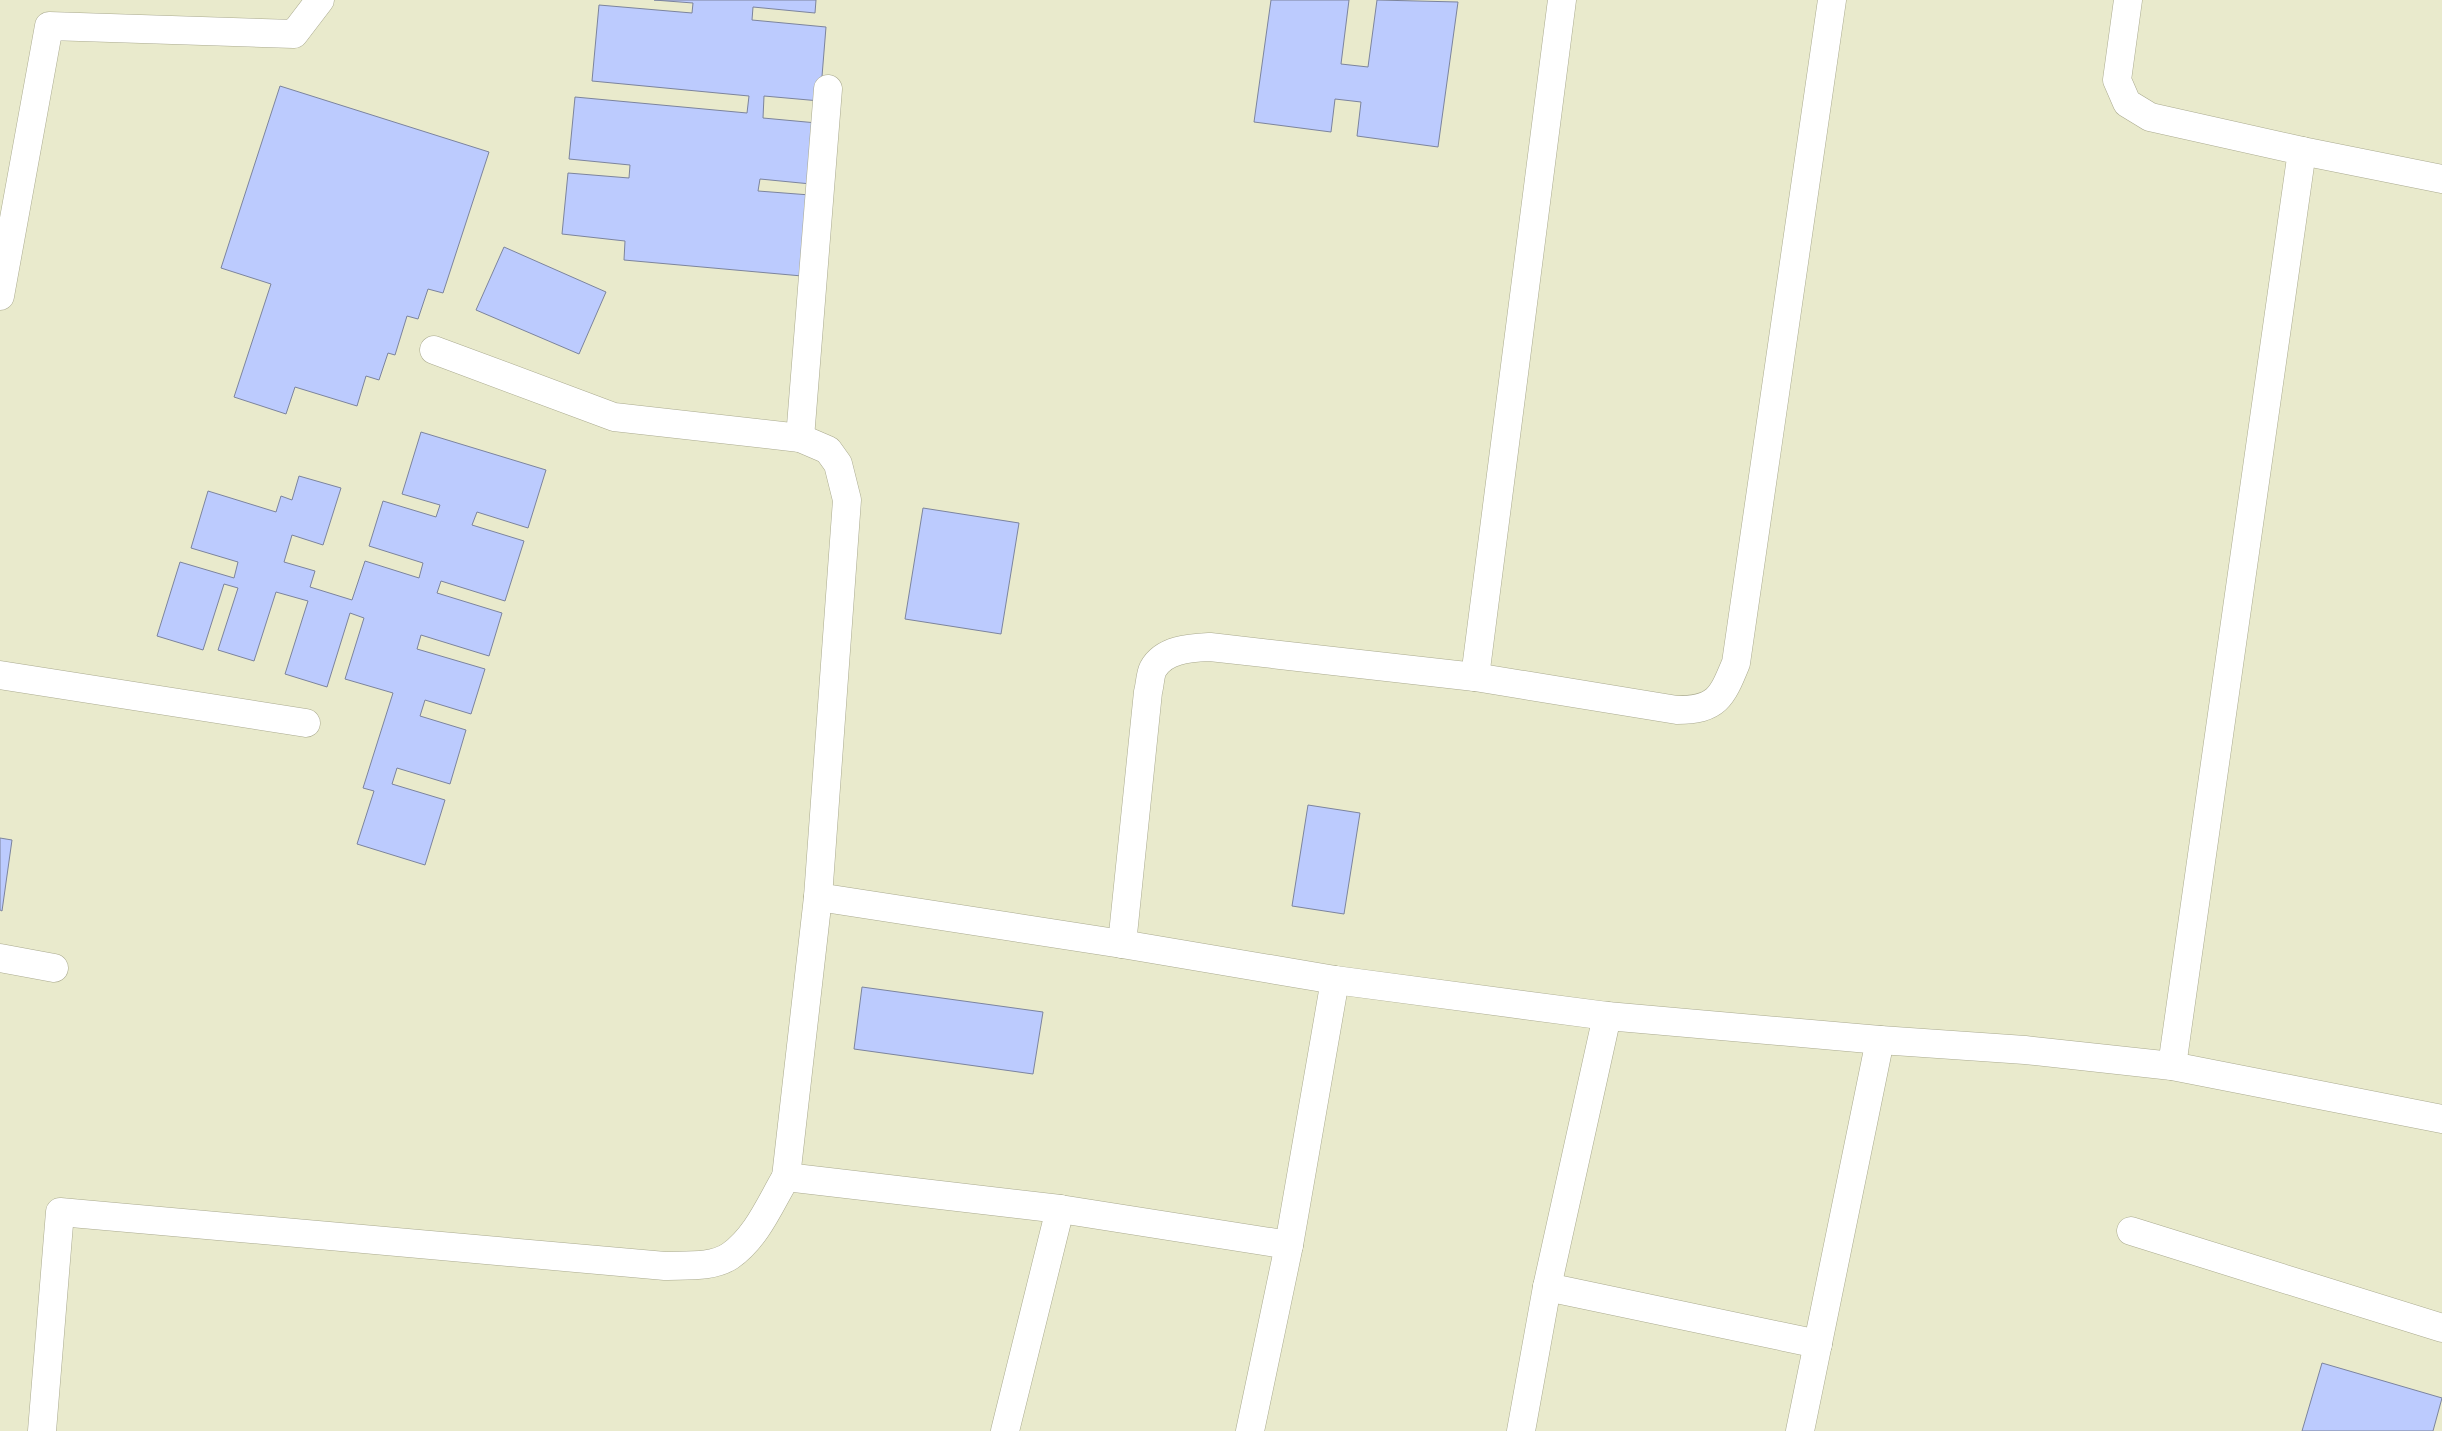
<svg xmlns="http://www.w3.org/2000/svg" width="2442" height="1431" font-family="Rubik,sans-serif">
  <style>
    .building { fill: #bccbfe; stroke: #7c849d }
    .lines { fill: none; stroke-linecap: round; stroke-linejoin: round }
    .street-casing { stroke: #aaaa8f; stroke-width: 29 }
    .street { stroke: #fff; stroke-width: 28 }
  </style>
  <rect width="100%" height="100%" fill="#e9eacc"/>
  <g class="building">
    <polygon points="654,0 816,0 815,13 753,7 752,20 826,27 820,101 764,96 763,118 817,123 811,184 760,179 758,191 810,195 802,276 624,260 625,241 562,234 568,173 629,178 630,165 569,159 575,97 747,113 749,96 592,81 599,5 692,13 693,3"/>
    <polygon points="1271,0 1349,0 1341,64 1368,67 1377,0 1458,2 1438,147 1357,136 1361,102 1335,99 1331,132 1254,122"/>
    <polygon points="280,86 489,152 443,293 428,289 418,319 407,316 395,355 388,353 379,380 366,376 357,406 295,387 286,414 234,397 271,284 221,268"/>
    <polygon points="504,247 606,292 579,354 476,310"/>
    <polygon points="421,432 546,470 528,528 477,512 472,525 524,541 505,601 441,581 437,593 502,613 489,656 421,635 417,649 485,669 471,714 425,700 420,716 466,730 450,784 397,768 392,784 445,800 425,865 357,844 374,791 363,788 393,693 345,679 364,618 350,613 327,687 285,674 308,601 276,592 254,661 218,650 238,588 224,584 203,650 157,636 180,562 234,578 238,562 191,548 208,491 276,512 281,496 292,500 299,476 341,488 323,545 292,535 284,562 315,571 310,587 352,600 365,561 419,578 423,563 369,546 383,501 436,517 440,505 402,494"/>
    <polygon points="923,508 1019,523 1001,634 905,619"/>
    <polygon points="1308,805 1360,813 1344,914 1292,906"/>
    <polygon points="0,838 12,840 2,911 0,910"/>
    <polygon points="862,987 1043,1012 1033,1074 854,1049"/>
    <polygon points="2322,1363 2442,1398 2433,1431 2302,1431"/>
  </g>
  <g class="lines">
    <defs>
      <g id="street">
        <polyline points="2128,0 2117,80 2127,103 2150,117 2302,151 2172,1066"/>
        <polyline points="2302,151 2442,179"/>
        <polyline points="0,296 49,26 294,34 320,0"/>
        <polyline points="434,350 614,417 800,438 828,450 838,464 847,500 818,897 786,1177 1060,1209"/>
        <polyline points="800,438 828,89"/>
        <polyline points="0,675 306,723"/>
        <path d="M1475,677L1677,710C1717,710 1722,697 1736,663L1832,0"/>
        <polyline points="818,897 1122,944 1335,980 1607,1016 1880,1040 2025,1050 2172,1066 2442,1119"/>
        <path d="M1122,944L1148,692C1150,685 1150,675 1153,669C1164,649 1191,648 1210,647L1475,677L1562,0"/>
        <polyline points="0,958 54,968"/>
        <polyline points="2131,1231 2442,1328"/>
        <polyline points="1547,1287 1818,1344"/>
        <path d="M42,1431L60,1212L665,1266C685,1265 712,1268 730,1256C757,1237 770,1204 786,1177"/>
        <polyline points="1005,1431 1060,1209 1289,1245 1335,980"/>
        <polyline points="1250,1431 1289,1245"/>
        <polyline points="1521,1431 1547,1287 1607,1016"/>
        <polyline points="1800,1431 1880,1040"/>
      </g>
    </defs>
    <use href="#street" class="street-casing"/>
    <use href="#street" class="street"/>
  </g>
</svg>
